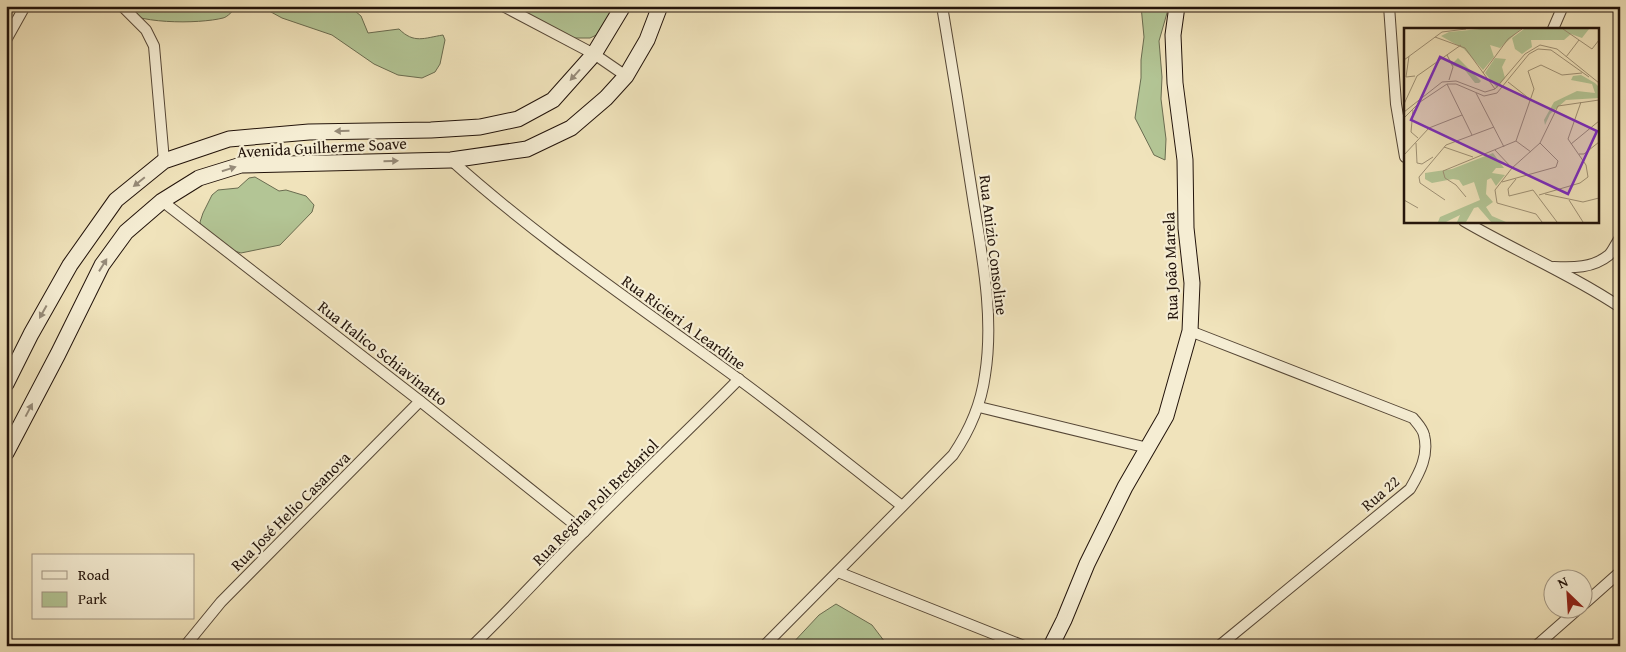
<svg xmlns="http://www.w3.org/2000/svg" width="1626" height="652" font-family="'Gentium Book Plus',serif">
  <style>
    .green { fill: #b3c595; stroke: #6a6c50 }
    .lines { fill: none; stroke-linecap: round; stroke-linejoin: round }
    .street-casing { stroke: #564736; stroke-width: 12 }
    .secondary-casing { stroke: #22130a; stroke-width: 17 }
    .street { stroke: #f5edd3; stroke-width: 10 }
    .secondary { stroke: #f5edd3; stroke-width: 15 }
    .oneway { fill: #968b79 }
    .labels { text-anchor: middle; stroke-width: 4.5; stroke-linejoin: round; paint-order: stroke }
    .street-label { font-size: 16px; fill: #22130a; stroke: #f5edd3 }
    .inset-road { fill: none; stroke: #9e9074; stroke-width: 1 }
    .view { fill: #7b2cbf; fill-opacity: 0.15; stroke: #7b2cbf; stroke-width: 2.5 }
    .inset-edge { fill: none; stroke: #22130a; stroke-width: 2.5 }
  </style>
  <rect width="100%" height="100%" fill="#f0e3bb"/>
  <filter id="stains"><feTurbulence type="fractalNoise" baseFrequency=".004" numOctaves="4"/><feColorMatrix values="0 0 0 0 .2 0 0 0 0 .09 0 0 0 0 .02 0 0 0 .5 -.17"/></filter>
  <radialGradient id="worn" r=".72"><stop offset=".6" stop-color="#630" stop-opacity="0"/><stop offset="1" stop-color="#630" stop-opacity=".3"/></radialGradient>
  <g class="green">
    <path d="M116,6H238C233,10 228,17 223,18C200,24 131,25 116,6Z"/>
    <path d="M260,6H349L361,16L368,33L399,29C414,44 424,38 443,35L445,40L440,64L435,72L422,78L398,75L374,64L332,35L282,18Z"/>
    <polygon points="502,6 623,6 605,31 590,38 570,38"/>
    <polygon points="1141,6 1169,6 1159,41 1162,77 1161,99 1166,139 1165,160 1154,155 1135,118 1141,78 1141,60 1144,37"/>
    <polygon points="255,177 279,191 286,190 306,196 314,205 312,212 280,245 241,253 212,244 202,233 200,222 203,213 212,195 218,190 238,188 249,178"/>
    <polygon points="836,604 872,625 888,646 790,646 819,615"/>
  </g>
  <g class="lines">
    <defs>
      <g id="street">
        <polyline points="122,6 146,30 154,46 164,161"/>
        <polyline points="503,6 594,54 626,76"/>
        <polyline points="1389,6 1396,104 1405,157"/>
        <polyline points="1553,29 1563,6"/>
        <polyline points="6,40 25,6"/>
        <path d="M451,160C540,240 640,307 737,378C793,419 847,463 902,506"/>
        <polyline points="162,201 420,401 584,532"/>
        <path d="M1464,221C1515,251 1571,274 1620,307"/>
        <path d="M1554,267C1573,268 1593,268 1609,255C1613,251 1616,243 1620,238"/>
        <path d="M1190,331L1413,418C1417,423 1423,429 1424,435C1429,455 1420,472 1410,489L1219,646"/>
        <polyline points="979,407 1148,448"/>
        <polyline points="838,572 1024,646"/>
        <polyline points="1584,604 1620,572"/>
        <polyline points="185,646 221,602 420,401"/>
        <path d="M472,646C511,609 546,569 584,532C635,480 688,431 739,379"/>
        <path d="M764,646L953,455C970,430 981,405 985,375C994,319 983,261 974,205C964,139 953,72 942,6"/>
        <polyline points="1536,646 1577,610"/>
      </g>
      <g id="secondary">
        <polyline points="6,384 31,334 70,265 116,200 164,161 229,139 309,132 431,130 480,127 518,119 553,100 594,54 623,6"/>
        <polyline points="6,453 58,354 102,265 126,232 162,201 199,178 241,165 451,160 527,149 571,128 606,98 626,76 647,40 660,6"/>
        <polyline points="1051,646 1064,620 1087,564 1125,487 1166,416 1190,331 1192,283 1186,228 1185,160 1175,83 1173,35 1177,6"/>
      </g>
    </defs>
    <use href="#street" class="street-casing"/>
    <use href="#secondary" class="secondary-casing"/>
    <use href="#street" class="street"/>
    <use href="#secondary" class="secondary"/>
  </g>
  <defs><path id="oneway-solid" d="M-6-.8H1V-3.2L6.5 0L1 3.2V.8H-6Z" transform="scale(1.25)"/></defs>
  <g class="oneway">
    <use href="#oneway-solid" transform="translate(575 75) rotate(132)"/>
    <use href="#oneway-solid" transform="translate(342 131) rotate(178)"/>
    <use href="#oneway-solid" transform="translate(391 161) rotate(-1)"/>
    <use href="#oneway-solid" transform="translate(229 169) rotate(-17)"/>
    <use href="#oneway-solid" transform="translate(139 182) rotate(141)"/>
    <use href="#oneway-solid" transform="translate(103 265) rotate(-58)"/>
    <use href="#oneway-solid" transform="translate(43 312) rotate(119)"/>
    <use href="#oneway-solid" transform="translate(29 410) rotate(-62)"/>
  </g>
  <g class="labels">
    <g class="street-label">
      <text transform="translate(322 147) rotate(-3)" y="6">Avenida Guilherme Soave</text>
      <text transform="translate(994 245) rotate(83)" y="6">Rua Anizio Consoline</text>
      <text transform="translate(1170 266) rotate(-92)" y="6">Rua João Marela</text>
      <text transform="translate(684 322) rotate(36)" y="6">Rua Ricieri A Leardine</text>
      <text transform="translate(383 353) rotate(38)" y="6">Rua Italico Schiavinatto</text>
      <text transform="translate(1380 493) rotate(-41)" y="6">Rua 22</text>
      <text transform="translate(595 502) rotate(-45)" y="6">Rua Regina Poli Bredariol</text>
      <text transform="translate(290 511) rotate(-45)" y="6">Rua José Helio Casanova</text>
    </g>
  </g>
  <g transform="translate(1404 28)">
    <rect width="195" height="195" fill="#f0e3bb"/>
    <path d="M76,1H117L96,20L86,17L90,29L79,42L60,21L37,8L45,4ZM120,1H185L178,10L167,6L160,12H127L128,19L118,26L111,21L108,10ZM54,30L77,53L75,55H71L60,41L47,37ZM91,30L102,31L98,39L101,50L93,60L81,45ZM169,48L177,47L191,55L195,59V70L162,72L146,86L141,97L140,92L150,74L173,63L191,65L188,56L167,52ZM89,125L100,140H92L88,145L101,147L92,158L87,150L83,152L82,166L89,174L82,179L88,188L102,194H87L74,179L70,180L62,194H53L56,187L42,194H34L36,189L76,172L70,154L59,158L55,152L49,151L28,155L21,151V145L48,141Z" fill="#b3c595"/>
    <path class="inset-road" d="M159,1L188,21L195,12M31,9L61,20L91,61M43,27L49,39L45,52M5,28L2,49L11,48M162,29L175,12M0,32L38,4L62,1M79,45L104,11L118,1M104,54L127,72M43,56L68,107M72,65L100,119M0,76L13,48L57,17M9,82L7,104L14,110M0,84L38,54L52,53L81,64L91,61L121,26L136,17L153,21L195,55M0,90L16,74L43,56H52L80,68L93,65L125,26L134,21L147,22L185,49M112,113L127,124M12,115L13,135L18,136L29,129M167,116L195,93M40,119L69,129M91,122L107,139M175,126H180L195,114M0,127L25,100L58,87M112,151L104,161L105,168L129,162L153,194M98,154L152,139L154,133L136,115M141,166L179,174L195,170M135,167L176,155L184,149L182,137L164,111L177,74M62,169L52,157L41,150L39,143L112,113L130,61L124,43L137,37L158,47L178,45M0,172L14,180M41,172L16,155L15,149L42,117L90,99M165,172L179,194M138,194L132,186L93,175L91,162L108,140L136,115L154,78L195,72"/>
    <path class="view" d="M36,29L193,103L164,166L7,92Z"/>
    <rect width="195" height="195" class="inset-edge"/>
  </g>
  <rect width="1626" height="652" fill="none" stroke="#f0e3bb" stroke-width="25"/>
  <rect x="8" y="8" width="1611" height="637" fill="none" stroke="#22130a" stroke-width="2.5"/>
  <rect x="12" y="12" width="1601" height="627" fill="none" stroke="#22130a"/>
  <rect x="32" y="554" width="162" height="65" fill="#f5edd3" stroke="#a19683"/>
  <rect x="42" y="571" width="25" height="8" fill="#f5edd3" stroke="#a19683"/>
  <text x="78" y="580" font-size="15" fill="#22130a">Road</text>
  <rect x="42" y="592" width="25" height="15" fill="#b3c595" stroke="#a19683"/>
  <text x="78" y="604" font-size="15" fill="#22130a">Park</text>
  <g transform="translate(1568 594) rotate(335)"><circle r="24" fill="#f5edd3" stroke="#a19683"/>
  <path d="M0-4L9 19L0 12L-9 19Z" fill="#8f2418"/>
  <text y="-8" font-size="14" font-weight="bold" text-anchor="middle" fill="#22130a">N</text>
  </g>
  <rect width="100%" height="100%" filter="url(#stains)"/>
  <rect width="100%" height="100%" fill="url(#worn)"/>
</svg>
